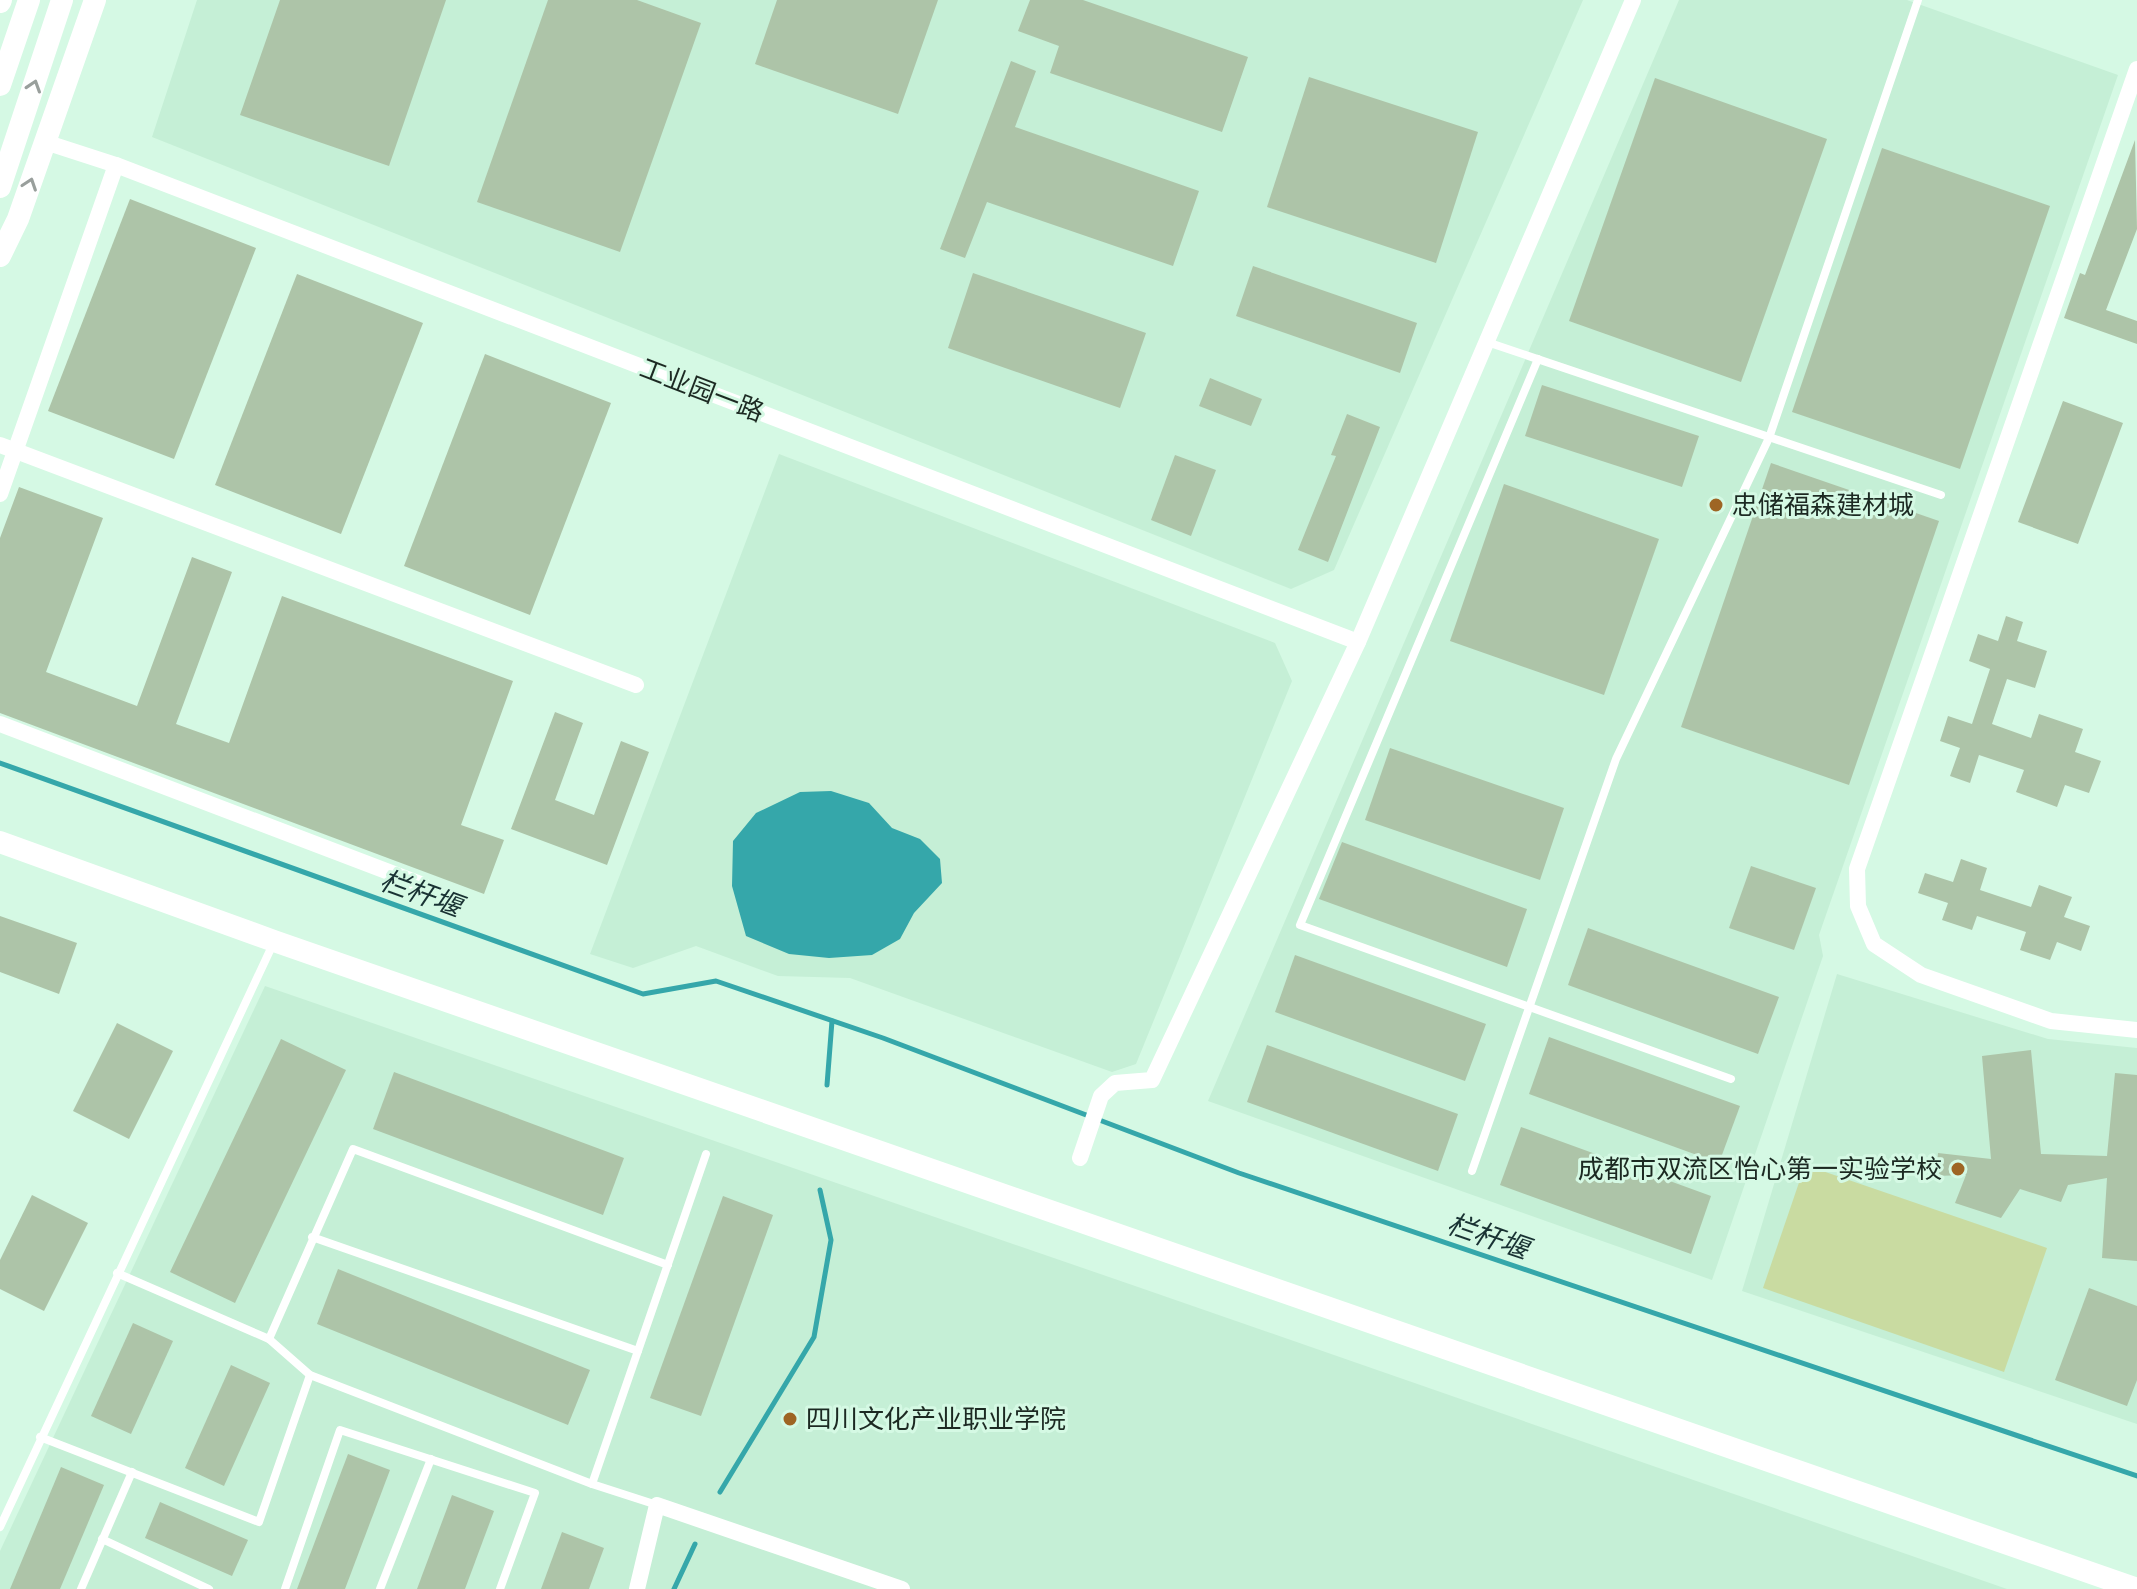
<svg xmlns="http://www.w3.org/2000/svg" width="2137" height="1589" font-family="'Space Grotesk','Noto Sans SC',sans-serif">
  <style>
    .built { fill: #c5efd6 }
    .green { fill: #c9dba1 }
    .water { fill: #35a7aa }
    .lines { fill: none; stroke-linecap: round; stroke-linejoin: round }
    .stream { stroke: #35a7aa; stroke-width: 5 }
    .building { fill: #adc4a8 }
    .lane { stroke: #fff; stroke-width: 8 }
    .street { stroke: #fff; stroke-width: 16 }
    .secondary { stroke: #fff; stroke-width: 22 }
    .oneway { stroke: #999f9c }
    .poi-dot { fill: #9e6524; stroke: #d5f9e4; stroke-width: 3 }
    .labels { text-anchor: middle; stroke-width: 6; stroke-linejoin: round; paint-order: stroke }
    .street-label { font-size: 26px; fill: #1c2922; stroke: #d5f9e4 }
    .poi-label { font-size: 26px; fill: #1c2922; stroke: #d5f9e4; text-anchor: start }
    .water-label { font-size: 28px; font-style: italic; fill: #193233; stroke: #d5f9e4 }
  </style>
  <rect width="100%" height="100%" fill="#d5f9e4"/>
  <g class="built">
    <polygon points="197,0 1583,0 1334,570 1291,589 152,137"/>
    <polygon points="1679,0 1907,0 2118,75 1819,935 1823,956 1712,1280 1208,1101"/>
    <polygon points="779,454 1275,643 1292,681 1136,1064 1112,1072 850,978 778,976 696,946 633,968 590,954"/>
    <polygon points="1837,974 2048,1039 2137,1048 2137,1424 1742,1291"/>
    <polygon points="265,986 1138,1287 2007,1589 0,1589 0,1551"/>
  </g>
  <polygon class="green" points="1805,1165 2047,1248 2004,1372 1763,1288"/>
  <polygon class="water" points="831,791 869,803 892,828 920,839 940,859 942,883 914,913 900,939 872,955 829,958 789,954 746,936 732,886 733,841 756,813 800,792"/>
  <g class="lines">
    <g class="stream">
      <polyline points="0,763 643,994 716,981 883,1038 1239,1173 2137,1476"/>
      <polyline points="827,1085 832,1021"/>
      <polyline points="720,1492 814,1337 831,1240 820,1190"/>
      <polyline points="674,1589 695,1544"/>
    </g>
  </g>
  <g class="building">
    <polygon points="280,0 446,0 389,166 240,115"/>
    <polygon points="548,0 637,0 701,23 620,252 477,202"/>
    <polygon points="777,0 938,0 898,114 755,64"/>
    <polygon points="1030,0 1083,0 1248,57 1222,132 1050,73 1059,46 1018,31"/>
    <polygon points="1011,61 1036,71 1015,127 1199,191 1173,266 987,202 965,258 940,249"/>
    <polygon points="1309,77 1478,132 1436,263 1267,207"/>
    <polygon points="1655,78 1827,139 1741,382 1569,321"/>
    <polygon points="2135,140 2137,229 2106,310 2137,321 2137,344 2064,318 2080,273 2085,275"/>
    <polygon points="1882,148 2050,206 1960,469 1792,412"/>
    <polygon points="130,199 256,248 174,459 48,411"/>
    <polygon points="1253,266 1417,323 1400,373 1236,316"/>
    <polygon points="973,273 1146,333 1120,408 948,348"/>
    <polygon points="297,274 423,323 341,534 215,485"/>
    <polygon points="485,354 611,403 530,615 404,566"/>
    <polygon points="1210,378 1262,399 1251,426 1199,406"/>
    <polygon points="1542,385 1699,436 1682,487 1525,436"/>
    <polygon points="2063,401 2123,423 2078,544 2018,522"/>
    <polygon points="1347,414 1380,427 1328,562 1298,550 1336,456 1331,455"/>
    <polygon points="1175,455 1216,470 1191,536 1151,520"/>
    <polygon points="1771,463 1939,521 1849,785 1681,727"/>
    <polygon points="1504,484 1659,539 1604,695 1450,641"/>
    <polygon points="19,487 103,518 46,672 137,706 192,557 232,572 176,724 229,743 282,596 513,681 461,825 504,840 484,894 0,713 0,538"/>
    <polygon points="2006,616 2023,622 2017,641 2047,651 2035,688 2007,679 1992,724 2031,738 2039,714 2083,729 2075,752 2101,761 2089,793 2065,785 2057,807 2016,792 2024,770 1979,755 1970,783 1950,776 1960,748 1940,741 1948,716 1972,724 1990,669 1969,661 1978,634 1998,641"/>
    <polygon points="555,712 583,723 555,800 594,815 621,741 649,752 607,865 511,829"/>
    <polygon points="1390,748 1564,808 1540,880 1365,820"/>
    <polygon points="1342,842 1527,909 1507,967 1319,899"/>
    <polygon points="1961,859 1987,868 1980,890 2031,907 2039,885 2072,897 2064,917 2090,926 2081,951 2057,942 2050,960 2020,950 2026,932 1977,916 1972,930 1942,920 1948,903 1918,893 1925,873 1953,882"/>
    <polygon points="1751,866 1816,888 1794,950 1729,928"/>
    <polygon points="0,916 77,943 59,994 0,972"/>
    <polygon points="1588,928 1779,997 1758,1054 1568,985"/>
    <polygon points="1295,955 1486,1024 1465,1081 1275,1012"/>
    <polygon points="117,1023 173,1051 129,1139 73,1111"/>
    <polygon points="1549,1037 1740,1106 1719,1163 1529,1094"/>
    <polygon points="281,1039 346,1070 235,1303 170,1272"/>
    <polygon points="1267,1045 1458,1114 1438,1171 1247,1102"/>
    <polygon points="2031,1050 2041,1154 2107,1156 2115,1073 2137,1075 2137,1261 2102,1258 2107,1178 2068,1185 2061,1202 2020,1189 2001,1218 1955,1203 1966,1175 1936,1176 1938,1153 1991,1159 1982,1056"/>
    <polygon points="394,1072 624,1158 603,1215 373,1129"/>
    <polygon points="1521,1127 1711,1196 1691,1254 1500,1185"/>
    <polygon points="32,1195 88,1223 44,1311 0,1289 0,1260"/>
    <polygon points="723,1196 773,1215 701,1416 650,1398"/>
    <polygon points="338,1269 590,1370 568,1425 317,1324"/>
    <polygon points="2089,1288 2137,1306 2137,1380 2127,1406 2055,1380"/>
    <polygon points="133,1323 173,1341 131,1434 91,1416"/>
    <polygon points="231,1365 270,1383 224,1486 185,1468"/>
    <polygon points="348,1454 390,1470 345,1589 297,1589"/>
    <polygon points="61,1467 104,1485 60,1589 10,1589"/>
    <polygon points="452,1495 494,1511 465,1589 417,1589"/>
    <polygon points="160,1502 248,1540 232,1576 145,1538"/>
    <polygon points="562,1532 604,1548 589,1589 541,1589"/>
  </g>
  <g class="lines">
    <g class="lane">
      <polyline points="1487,342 1941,495"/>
      <polyline points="1538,359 1300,925 1731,1079"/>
      <polyline points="1472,1171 1616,759 1769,438 1918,0"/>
      <polyline points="312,1237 638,1351"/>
      <polyline points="117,1273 269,1339 310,1375 592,1484 657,1505"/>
      <polyline points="269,1339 353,1149 668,1265"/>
      <polyline points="40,1437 259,1522 310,1375"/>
      <polyline points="592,1484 706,1154"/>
      <polyline points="0,1527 273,944"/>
      <polyline points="102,1539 209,1589"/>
      <polyline points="81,1589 132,1472"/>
      <polyline points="285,1589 340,1430 535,1493 500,1589"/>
      <polyline points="380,1589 431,1459"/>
    </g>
    <g class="street">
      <polyline points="2137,69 1857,869 1858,906 1874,944 1921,975 2051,1021 2137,1030"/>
      <polyline points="45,142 116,165 1358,642"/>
      <polyline points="0,445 636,685"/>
      <polyline points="0,494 116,165"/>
      <polyline points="0,724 423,885"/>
      <polyline points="1080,1158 1101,1096 1115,1083 1152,1080 1358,642 1633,0"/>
      <polyline points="637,1589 657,1505 902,1589"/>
    </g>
    <g class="secondary">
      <polyline points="0,2 1,0"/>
      <polyline points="0,85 29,0"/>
      <polyline points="0,187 62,0"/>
      <polyline points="0,256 18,219 95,0"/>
      <polyline points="0,842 274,941 2137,1589"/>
    </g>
  </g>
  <defs><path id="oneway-chevron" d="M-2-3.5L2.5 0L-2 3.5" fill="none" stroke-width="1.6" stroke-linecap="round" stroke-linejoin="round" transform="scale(2)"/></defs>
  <g class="oneway">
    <use href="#oneway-chevron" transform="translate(34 86) rotate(-72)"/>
    <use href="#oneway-chevron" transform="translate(30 184) rotate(-71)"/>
  </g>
  <g class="poi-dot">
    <circle cx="1716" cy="505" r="8"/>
    <circle cx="1958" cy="1169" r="8"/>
    <circle cx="790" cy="1419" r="8"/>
  </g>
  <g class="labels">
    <g class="street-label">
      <text transform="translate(702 390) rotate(21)" y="9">工业园一路</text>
    </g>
    <g class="poi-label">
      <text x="1732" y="514">忠储福森建材城</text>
      <text x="1942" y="1178" text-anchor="end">成都市双流区怡心第一实验学校</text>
      <text x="806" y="1428">四川文化产业职业学院</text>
    </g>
    <g class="water-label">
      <text transform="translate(421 893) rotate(20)" y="10">栏杆堰</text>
      <text transform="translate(1488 1236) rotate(19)" y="10">栏杆堰</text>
    </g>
  </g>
</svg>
